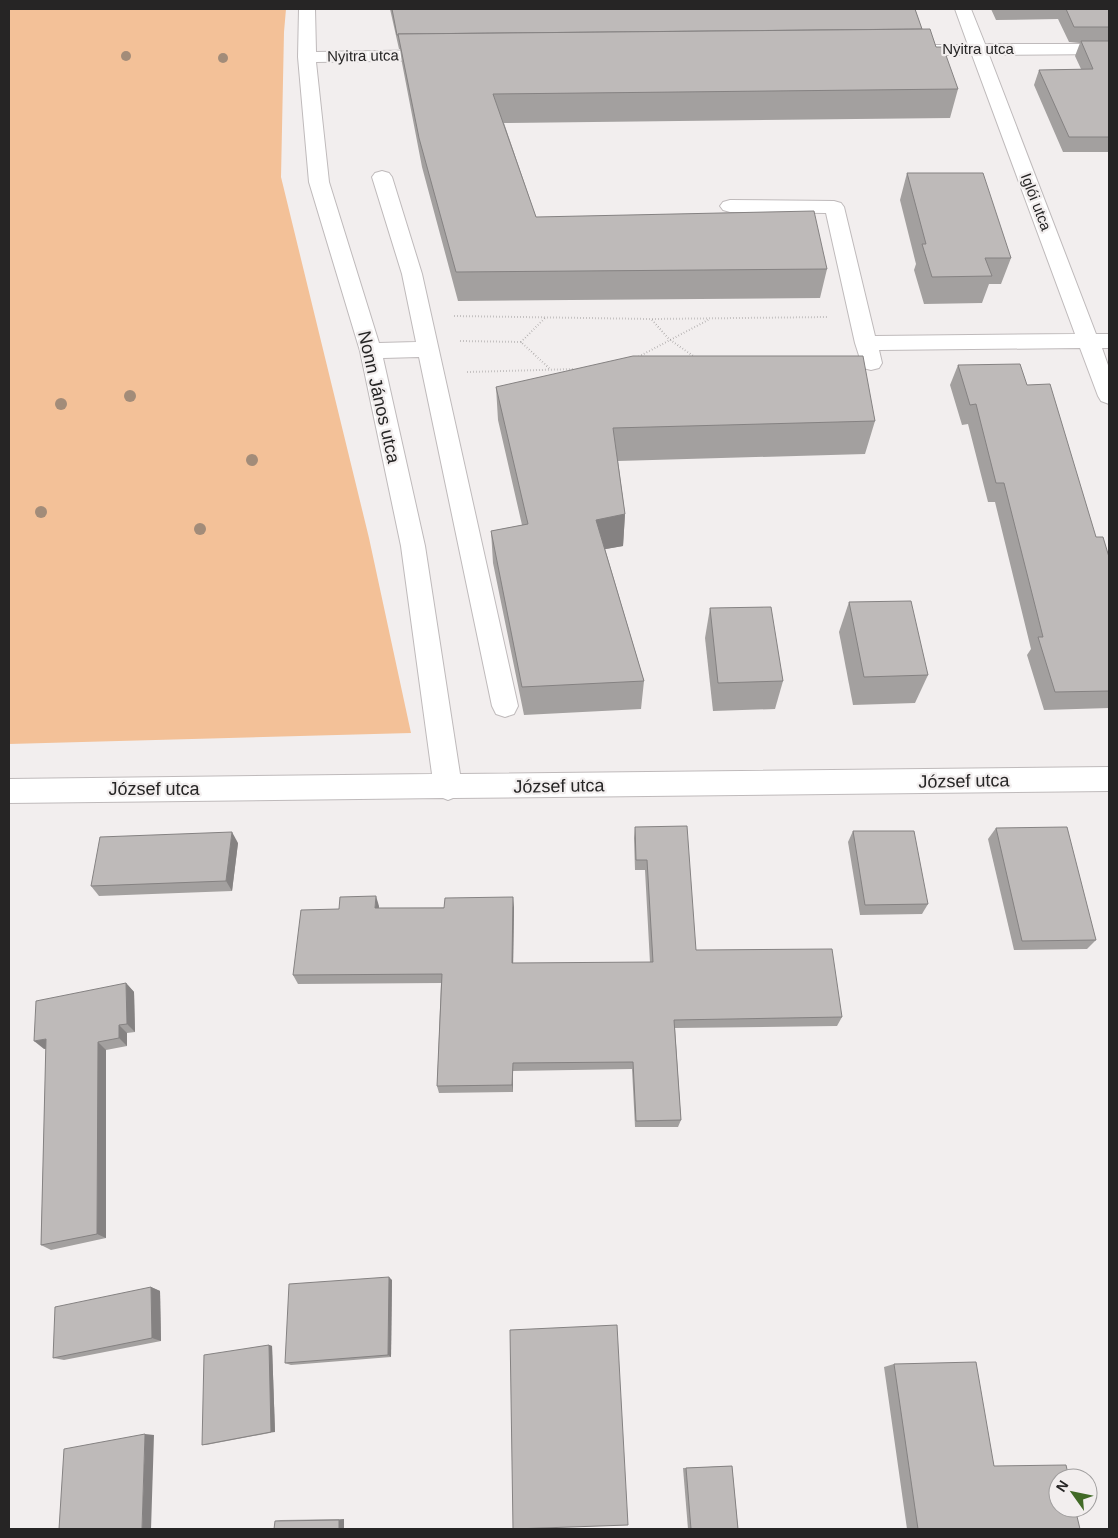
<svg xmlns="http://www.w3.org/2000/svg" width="1118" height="1538" font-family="Arial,sans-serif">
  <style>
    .green { fill: #f3c198 }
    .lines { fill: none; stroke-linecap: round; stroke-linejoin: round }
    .minor-casing { stroke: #bfbabb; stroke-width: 2 }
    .path { stroke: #979494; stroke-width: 2; stroke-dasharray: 0.5 2.5; stroke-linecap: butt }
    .minor { fill: #fff; fill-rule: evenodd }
    .tree { fill: #a28c79 }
    .wall { fill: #a3a09f }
    .shaded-wall { fill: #858282 }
    .building { fill: #bebab9; stroke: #858282 }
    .labels { text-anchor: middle; stroke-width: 4.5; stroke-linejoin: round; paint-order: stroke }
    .far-street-label { font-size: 15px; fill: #262525; stroke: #f2eeee }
    .street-label { font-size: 18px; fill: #262525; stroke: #f2eeee }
  </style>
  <rect width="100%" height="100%" fill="#f2eeee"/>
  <polygon class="green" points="9,9 286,9 284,32 281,177 369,538 411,733 9,744"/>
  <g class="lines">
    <defs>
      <g id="minor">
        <polygon points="299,9 315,9 316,52 438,50 444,51 447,55 444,59 438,60 316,62 329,182 379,343 416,342 402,274 372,177 375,173 382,171 389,173 392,177 422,274 518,706 514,714 505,717 496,714 492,706 419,357 383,358 425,546 460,774 1109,767 1109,791 453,798 448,800 443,798 9,803 9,779 432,774 401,546 360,351 309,182 298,57"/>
        <polygon points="955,9 971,9 985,44 1109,44 1109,54 989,55 1096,334 1109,334 1109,348 1102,348 1109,368 1109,404 1101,401 1098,396 1080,348 879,350 882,363 879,368 871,370 863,368 855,343 826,213 730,212 723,210 720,206 723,202 730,200 834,201 841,203 844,207 875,336 1075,334 972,55 906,55 900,54 897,50 900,46 906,45 968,45"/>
      </g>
    </defs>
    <use href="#minor" class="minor-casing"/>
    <g class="path">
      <polyline points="454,316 651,319 828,317"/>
      <polyline points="652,320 669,339 696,358"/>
      <polyline points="460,341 521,342 550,369"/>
      <polyline points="521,342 545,318"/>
      <polyline points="636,358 710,319"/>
      <polyline points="467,372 575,369"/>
    </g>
    <use href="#minor" class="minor"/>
  </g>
  <g class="tree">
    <circle cx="126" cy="56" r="5"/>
    <circle cx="223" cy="58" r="5"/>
    <circle cx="130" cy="396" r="6"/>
    <circle cx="61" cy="404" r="6"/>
    <circle cx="252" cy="460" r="6"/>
    <circle cx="41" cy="512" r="6"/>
    <circle cx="200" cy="529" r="6"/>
  </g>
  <g class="wall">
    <polygon points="390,9 915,9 922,29 936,47 958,89 950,118 504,123 536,217 827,269 820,298 458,301 422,167 402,63 400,49 399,49"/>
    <polygon points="991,9 1109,9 1109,152 1063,152 1034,85 1039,70 1081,69 1075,56 1080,43 1069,42 1058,19 996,20"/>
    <polygon points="907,173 1011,258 1001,284 989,284 982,303 924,304 914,270 916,264 900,200"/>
    <polygon points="958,365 1027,385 1096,537 1109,557 1109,708 1044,710 1027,655 1031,649 995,502 988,502 968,424 962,425 950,385"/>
    <polygon points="496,387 875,421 865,454 618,461 625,514 623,546 605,549 644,681 641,709 524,715 493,563 491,531 522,525 498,420"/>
    <polygon points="849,602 928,675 915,703 853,705 839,632"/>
    <polygon points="710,608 783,681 775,709 713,711 705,638"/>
    <polygon points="635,827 696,950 842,1017 837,1026 675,1028 681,1120 678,1127 635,1127 632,1069 513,1071 513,1092 439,1093 437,1086 441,983 298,984 293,975 339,909 379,906 379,908 514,907 513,963 650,963 645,870 635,870 634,838"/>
    <polygon points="996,828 1096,940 1087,949 1014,950 988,839"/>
    <polygon points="853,831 928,904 922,914 860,915 848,842"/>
    <polygon points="238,843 232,891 99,896 91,886"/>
    <polygon points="126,983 134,992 135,1032 127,1033 127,1046 106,1050 106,1238 51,1250 41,1245 46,1049 44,1049"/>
    <polygon points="392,1280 391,1357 291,1365 285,1363"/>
    <polygon points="151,1287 160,1291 161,1341 64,1360 53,1358"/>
    <polygon points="269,1345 272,1346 275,1432 206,1445 202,1445"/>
    <polygon points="894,1364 994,1466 1080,1529 907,1529 884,1367"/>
    <polygon points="732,1466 738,1529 688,1529 683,1468"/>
    <polygon points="344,1519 344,1529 275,1521 281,1520"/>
  </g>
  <g class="shaded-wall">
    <polygon points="625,514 623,546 595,551 596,520"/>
    <polygon points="232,832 238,843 232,891 226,881"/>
    <polygon points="376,896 379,906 378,918 375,908"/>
    <polygon points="513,897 514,907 513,972 512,963"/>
    <polygon points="126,983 134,992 135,1032 127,1024"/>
    <polygon points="119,1025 127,1033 127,1046 119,1038"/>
    <polygon points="46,1039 56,1047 44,1049 34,1041"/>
    <polygon points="98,1042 106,1050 106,1238 97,1234"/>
    <polygon points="513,1063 513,1092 512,1085"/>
    <polygon points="389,1277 392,1280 391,1357 388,1355"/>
    <polygon points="151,1287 160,1291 161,1341 152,1338"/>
    <polygon points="269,1345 272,1346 275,1432 271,1432"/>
    <polygon points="145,1434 154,1435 151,1529 142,1529"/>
    <polygon points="344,1519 344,1529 339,1529 339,1520"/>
  </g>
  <g class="building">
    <polygon points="392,9 915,9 922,29 398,34 399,35 397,35"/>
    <polygon points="1066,9 1109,9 1109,27 1074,27"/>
    <polygon points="930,29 936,47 943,47 958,89 493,94 536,217 814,211 827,269 456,272 419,138 398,34"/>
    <polygon points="1081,41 1109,41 1109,137 1069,137 1039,70 1093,69"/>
    <polygon points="907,173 983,173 1011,258 985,258 992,276 932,277 922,244 926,244"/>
    <polygon points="633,356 863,356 875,421 613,428 625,514 596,520 644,681 522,687 491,531 528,524 496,387"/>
    <polygon points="1020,364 1027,385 1050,384 1096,537 1103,537 1109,557 1109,691 1055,692 1038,637 1043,637 1004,483 996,483 976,404 970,405 958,365"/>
    <polygon points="911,601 928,675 864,677 849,602"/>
    <polygon points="771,607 783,681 718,683 710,608"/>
    <polygon points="687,826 696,950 832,949 842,1017 674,1020 681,1120 636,1121 633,1062 513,1063 512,1085 437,1086 442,974 293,975 301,910 339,909 340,897 376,896 375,908 444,908 445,898 513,897 512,963 653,962 647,860 636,860 635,827"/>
    <polygon points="1067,827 1096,940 1022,941 996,828"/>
    <polygon points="853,831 914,831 928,904 865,905"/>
    <polygon points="232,832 226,881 91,886 100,837"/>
    <polygon points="126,983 127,1024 119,1025 119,1038 98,1042 97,1234 41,1245 46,1039 34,1041 36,1001"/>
    <polygon points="389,1277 388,1355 285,1363 289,1284"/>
    <polygon points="151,1287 152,1338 53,1358 55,1307"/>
    <polygon points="617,1325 628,1525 513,1529 510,1330"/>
    <polygon points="269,1345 271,1432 202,1445 204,1355"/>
    <polygon points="976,1362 994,1466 1066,1465 1069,1478 1058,1478 1058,1508 1075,1508 1080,1529 918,1529 894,1364"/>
    <polygon points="145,1434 142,1529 59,1529 64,1449"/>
    <polygon points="732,1466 738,1529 691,1529 686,1468"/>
    <polygon points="339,1520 339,1529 274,1529 275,1521"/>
  </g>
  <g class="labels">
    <g class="far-street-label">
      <text x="978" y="54">Nyitra utca</text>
      <text transform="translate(363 56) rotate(-1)" y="5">Nyitra utca</text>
      <text transform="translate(1036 202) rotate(69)" y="5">Iglói utca</text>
    </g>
    <g class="street-label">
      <text transform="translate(379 397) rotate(77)" y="6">Nonn János utca</text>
      <text transform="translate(964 781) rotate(-1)" y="6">József utca</text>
      <text transform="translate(559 786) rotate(-1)" y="6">József utca</text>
      <text x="154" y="795">József utca</text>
    </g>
  </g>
  <rect width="1118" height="1538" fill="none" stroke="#262525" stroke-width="20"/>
  <g transform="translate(1073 1493) rotate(303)"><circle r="24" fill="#f2eeee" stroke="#a09e9e"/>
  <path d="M0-4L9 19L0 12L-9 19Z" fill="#416a26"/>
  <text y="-8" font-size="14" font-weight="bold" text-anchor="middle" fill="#262525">N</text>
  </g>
</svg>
